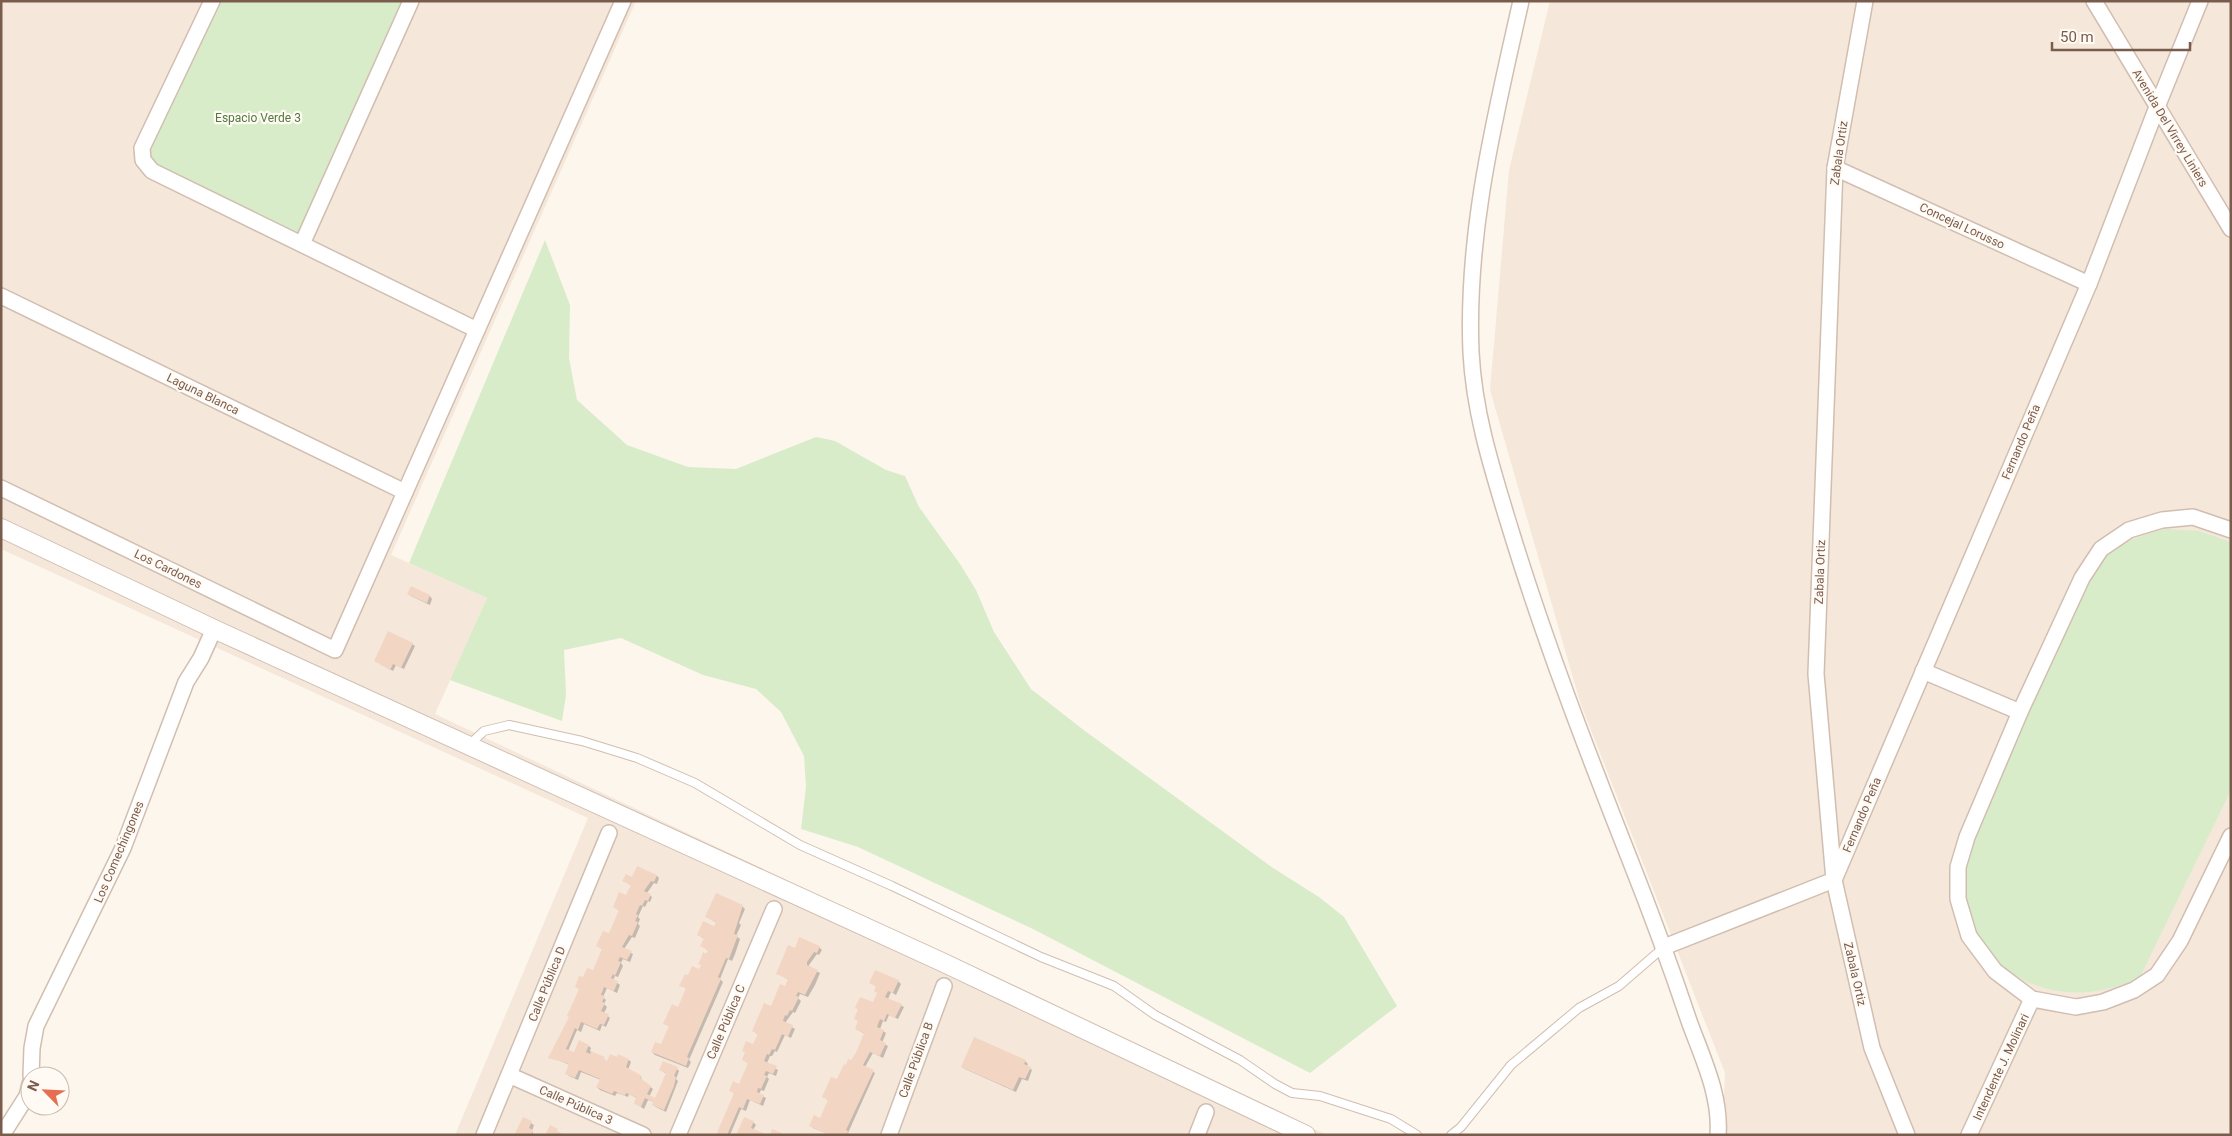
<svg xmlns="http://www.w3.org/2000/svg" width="2232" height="1136" font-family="Roboto,sans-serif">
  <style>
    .residential { fill: #f5e8da }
    .green { fill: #d8ecc9 }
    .shadow { fill: #0003 }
    .building { fill: #f3d5c3 }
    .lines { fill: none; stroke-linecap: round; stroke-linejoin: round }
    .service-casing { stroke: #d1beb0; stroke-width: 10 }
    .minor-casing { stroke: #d1beb0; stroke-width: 18 }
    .tertiary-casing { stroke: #d1beb0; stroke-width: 20 }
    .service { stroke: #fff; stroke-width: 8 }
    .minor { stroke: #fff; stroke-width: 15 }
    .tertiary { stroke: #fff; stroke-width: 18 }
    .labels { text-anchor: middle; stroke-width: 4.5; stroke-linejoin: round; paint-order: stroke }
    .park-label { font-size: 12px; fill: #537a41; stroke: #fffaf3 }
    .street-label { font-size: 12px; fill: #7a5c4d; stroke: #fffaf3 }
  </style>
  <rect width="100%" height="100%" fill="#fdf6ec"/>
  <g class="residential">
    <polygon points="1,1 636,1 391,555 487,598 435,714 1327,1135 455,1135 588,818 1,549"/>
    <polygon points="1550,1 2231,1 2231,1135 1722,1135 1725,1073 1580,702 1490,390 1509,170"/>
  </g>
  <g class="green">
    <polygon points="212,1 411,1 302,244 143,160"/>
    <polygon points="545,240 570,305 569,358 577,400 627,445 688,467 736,469 816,437 835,441 886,470 905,476 919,507 960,564 976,590 994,632 1031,689 1085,731 1273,868 1319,897 1344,917 1397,1006 1310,1073 1035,930 858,847 801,829 806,787 804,756 781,712 756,689 703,675 621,638 564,650 566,695 562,721 450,680 487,598 409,563"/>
    <path d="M2165,529L2199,531L2231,542V790L2140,977C2075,1010 1997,990 1970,919C1963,901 1964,881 1963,862L2092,567C2116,546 2133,537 2165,529Z"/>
  </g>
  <g class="shadow">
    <polygon points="411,588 430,596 432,599 430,605 411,596 408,594"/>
    <polygon points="412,644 415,646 404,669 396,665 393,671 375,661"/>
    <polygon points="657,876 659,878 657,884 654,883 647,893 652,897 650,902 648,901 645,907 643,906 638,917 640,919 638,924 640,926 635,938 632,937 624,949 633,954 630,962 623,959 621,963 623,966 618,977 615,976 613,980 620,985 617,993 607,988 603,997 606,1000 604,1004 607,1007 604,1013 610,1018 606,1027 602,1025 600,1031 584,1024 581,1032 577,1030 568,1051 575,1054 589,1046 591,1048 590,1051 608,1062 618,1058 629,1060 631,1062 628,1070 641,1077 642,1081 653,1089 649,1097 655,1099 667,1074 660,1070 677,1069 679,1071 676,1079 678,1081 666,1112 656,1107 653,1105 654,1102 648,1100 644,1109 635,1103 637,1098 629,1094 628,1097 617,1093 615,1096 600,1090 597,1087 601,1080 581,1072 578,1080 569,1076 566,1073 570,1065 550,1057 570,1017 580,989 576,986 593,972 603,950 598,946 610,935 620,911 614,907 627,897 632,886 624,881"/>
    <polygon points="742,906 745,909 739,923 741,925 736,936 740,939 735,954 732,961 728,959 720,979 723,982 689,1060 691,1062 688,1068 655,1055 652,1052 662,1046 670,1027 664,1023 678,1008 687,989 681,985 689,977 700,970 709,951 702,946 705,939 698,935 715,927 717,923 707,917"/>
    <polygon points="819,947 822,950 819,955 817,954 809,965 809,967 820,973 815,985 808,997 800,994 798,998 801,1001 795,1013 793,1012 785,1023 795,1029 791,1038 785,1035 777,1052 775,1051 772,1056 770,1056 767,1063 778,1070 776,1076 769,1073 767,1077 769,1079 764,1091 761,1090 759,1094 766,1098 763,1106 750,1100 746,1111 741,1109 730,1135 717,1135 735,1094 730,1090 739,1086 749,1064 744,1060 759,1035 753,1031 785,988 789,980 777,973 795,949"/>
    <polygon points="898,981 901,984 896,995 891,992 888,999 904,1007 898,1019 889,1015 886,1022 883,1021 880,1029 886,1033 882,1043 888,1046 883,1058 873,1053 865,1067 875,1073 848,1133 850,1135 831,1135 813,1128 811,1125 821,1120 829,1101 824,1097 852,1062 865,1034 856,1029 859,1022 855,1018 859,1010 857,1008 873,1003 878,994 877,987 871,983"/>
    <polygon points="975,1039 1025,1061 1028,1064 1027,1066 1032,1070 1028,1081 1022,1079 1016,1092 965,1069 962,1067"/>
    <polygon points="523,1118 534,1125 532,1131 534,1135 516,1135"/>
    <polygon points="753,1122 756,1125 753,1130 738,1135"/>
  </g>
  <g class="building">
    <polygon points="411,586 430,595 427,603 407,594"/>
    <polygon points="388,631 413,643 401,668 393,664 390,670 374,661"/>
    <polygon points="637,866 657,875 654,882 651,881 644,891 651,894 648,901 645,900 642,906 640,905 636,914 638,915 635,921 638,922 632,936 629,935 622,947 632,951 627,960 620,957 618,961 621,962 615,976 613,974 611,978 618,981 614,991 604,987 601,995 605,996 602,1002 605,1003 601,1011 609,1014 604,1025 600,1024 597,1029 581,1022 578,1030 575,1028 566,1049 574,1052 579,1040 589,1045 586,1052 590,1054 591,1051 605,1057 604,1059 607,1061 610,1054 617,1057 618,1054 629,1059 626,1067 642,1076 640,1078 651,1086 647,1094 655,1098 666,1073 659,1070 663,1061 678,1067 674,1076 676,1077 674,1086 664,1110 652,1105 653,1102 645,1098 641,1107 634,1104 636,1097 626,1093 625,1096 614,1091 612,1094 596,1087 600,1079 579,1070 575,1078 565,1074 569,1064 548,1058 569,1017 567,1016 579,989 575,987 579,976 583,977 587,968 593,970 602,949 596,946 603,931 609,933 619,910 613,907 619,892 626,895 631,885 622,881 626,874 632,877"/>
    <polygon points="716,893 743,905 734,934 738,935 729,959 726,958 718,977 721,979 687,1057 689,1058 686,1066 651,1052 655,1042 661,1044 669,1026 663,1024 672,1004 678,1007 686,988 679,986 685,974 688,975 692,966 699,969 701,965 698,964 701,958 703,952 706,954 708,950 700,946 704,938 697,935 703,921 714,926 716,922 705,917"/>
    <polygon points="799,937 820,946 817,953 814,952 807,962 807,965 818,970 805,995 798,992 796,996 799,997 792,1011 790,1010 787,1016 785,1015 783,1021 793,1025 788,1037 782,1034 775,1050 772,1049 769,1055 767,1054 764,1061 777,1066 773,1074 766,1071 764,1075 767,1076 761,1089 758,1088 757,1092 764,1095 760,1104 747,1099 743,1109 739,1107 727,1135 716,1135 734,1093 729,1091 733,1081 739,1084 748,1063 742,1060 745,1052 742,1051 746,1041 753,1044 758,1034 752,1031 764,1003 771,1006 780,984 785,986 788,979 776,974 788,945 795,948"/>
    <polygon points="875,970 899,980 893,993 888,991 885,997 902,1004 895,1018 887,1014 884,1021 880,1019 877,1027 884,1030 880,1040 886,1043 880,1056 870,1052 863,1065 874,1070 846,1130 848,1131 847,1135 830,1135 809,1126 814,1115 820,1118 828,1100 822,1097 831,1077 837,1079 844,1064 846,1065 848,1059 851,1060 856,1053 864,1033 855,1029 858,1021 854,1019 858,1009 855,1008 860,997 873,1002 877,993 874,991 876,986 869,983"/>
    <polygon points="974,1037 1026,1060 1024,1064 1031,1067 1025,1079 1019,1077 1013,1090 961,1067"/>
    <polygon points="523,1117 532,1121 529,1128 533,1130 531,1135 514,1135"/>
    <polygon points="744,1117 754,1121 751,1128 768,1135 736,1135"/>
    <polygon points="550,1125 558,1129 557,1131 565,1135 545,1135"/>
    <polygon points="772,1129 782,1133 781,1135 770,1135"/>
  </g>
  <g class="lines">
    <defs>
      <g id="service">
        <polyline points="468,746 484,731 509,725 582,741 637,758 695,783 800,845 892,886 1041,957 1114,986 1155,1015 1240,1060 1275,1084 1292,1093 1320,1096 1391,1119 1417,1135"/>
        <polyline points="1451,1135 1461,1127 1511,1065 1579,1008 1619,986 1664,947"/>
      </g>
      <g id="minor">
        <polyline points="212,1 142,148 143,160 152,171 477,330"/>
        <path d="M1521,1C1495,117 1466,232 1471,352C1474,414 1493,472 1511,531C1545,642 1587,751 1630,860C1651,913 1671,967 1689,1021C1702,1057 1721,1095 1718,1135"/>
        <polyline points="1865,1 1835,168 1816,674 1834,880 1872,1048 1907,1135"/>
        <polyline points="2094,1 2231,229"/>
        <polyline points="1835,168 2089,284"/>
        <polyline points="302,244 411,1"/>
        <polyline points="1,296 405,492"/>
        <polyline points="1,488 335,650 623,1"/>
        <polyline points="2231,530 2193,517 2162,520 2129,530 2101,549 2082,578 2020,712 1967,837 1958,867 1958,899 1969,936 1995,971 2032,999 2076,1007 2103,1002 2134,990 2157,975 2180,941 2231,836"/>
        <polyline points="1923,671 2020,712"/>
        <polyline points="1664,947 1834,880 2089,284 2157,107 2200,1"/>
        <polyline points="509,1075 643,1135"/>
        <polyline points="31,1076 32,1048 36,1026 123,848 186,682 201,658 214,629"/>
        <polyline points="2,1135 27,1096 30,1084"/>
        <polyline points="484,1135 609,833"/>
        <polyline points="678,1135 774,909"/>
        <polyline points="889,1135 944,986"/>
        <polyline points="1197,1135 1206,1112"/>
        <polyline points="1969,1135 2032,999"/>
      </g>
      <polyline id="tertiary" points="1,528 214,629 942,962 1306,1135"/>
    </defs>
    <use href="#service" class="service-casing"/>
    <use href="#minor" class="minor-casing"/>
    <use href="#tertiary" class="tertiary-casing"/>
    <use href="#service" class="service"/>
    <use href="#minor" class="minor"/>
    <use href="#tertiary" class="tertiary"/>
  </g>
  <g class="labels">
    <g class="park-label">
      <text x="258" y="122">Espacio Verde 3</text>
    </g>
    <g class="street-label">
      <text transform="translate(2170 128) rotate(59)" y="4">Avenida Del Virrey Liniers</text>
      <text transform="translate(1839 153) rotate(-82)" y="4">Zabala Ortiz</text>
      <text transform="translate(1962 226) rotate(25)" y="4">Concejal Lorusso</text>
      <text transform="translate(203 394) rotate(26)" y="4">Laguna Blanca</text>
      <text transform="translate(2021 442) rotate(-67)" y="4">Fernando Peña</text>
      <text transform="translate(168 569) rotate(26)" y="4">Los Cardones</text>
      <text transform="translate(1820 572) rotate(-88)" y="4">Zabala Ortiz</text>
      <text transform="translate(1862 815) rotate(-67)" y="4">Fernando Peña</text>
      <text transform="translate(119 852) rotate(-67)" y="4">Los Comechingones</text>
      <text transform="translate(1855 974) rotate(77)" y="4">Zabala Ortiz</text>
      <text transform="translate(547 984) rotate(-68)" y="4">Calle Pública D</text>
      <text transform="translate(726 1022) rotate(-67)" y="4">Calle Pública C</text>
      <text transform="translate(916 1060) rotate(-70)" y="4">Calle Pública B</text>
      <text transform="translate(2001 1067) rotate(-65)" y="4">Intendente J. Molinari</text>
      <text transform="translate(576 1105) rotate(24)" y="4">Calle Pública 3</text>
    </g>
  </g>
  <rect width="2232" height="1136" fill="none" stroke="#7a5c4d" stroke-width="5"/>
  <g transform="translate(45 1091) rotate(294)"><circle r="24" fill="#fffaf3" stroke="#cabbb1"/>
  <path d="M0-4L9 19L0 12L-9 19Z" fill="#e76f51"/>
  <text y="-8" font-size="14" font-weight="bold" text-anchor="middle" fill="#7a5c4d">N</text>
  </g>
  <path d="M2052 42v8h138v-8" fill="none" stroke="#7a5c4d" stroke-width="2.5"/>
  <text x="2060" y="42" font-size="15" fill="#7a5c4d" stroke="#fffaf3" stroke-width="4" paint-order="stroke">50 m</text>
</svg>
